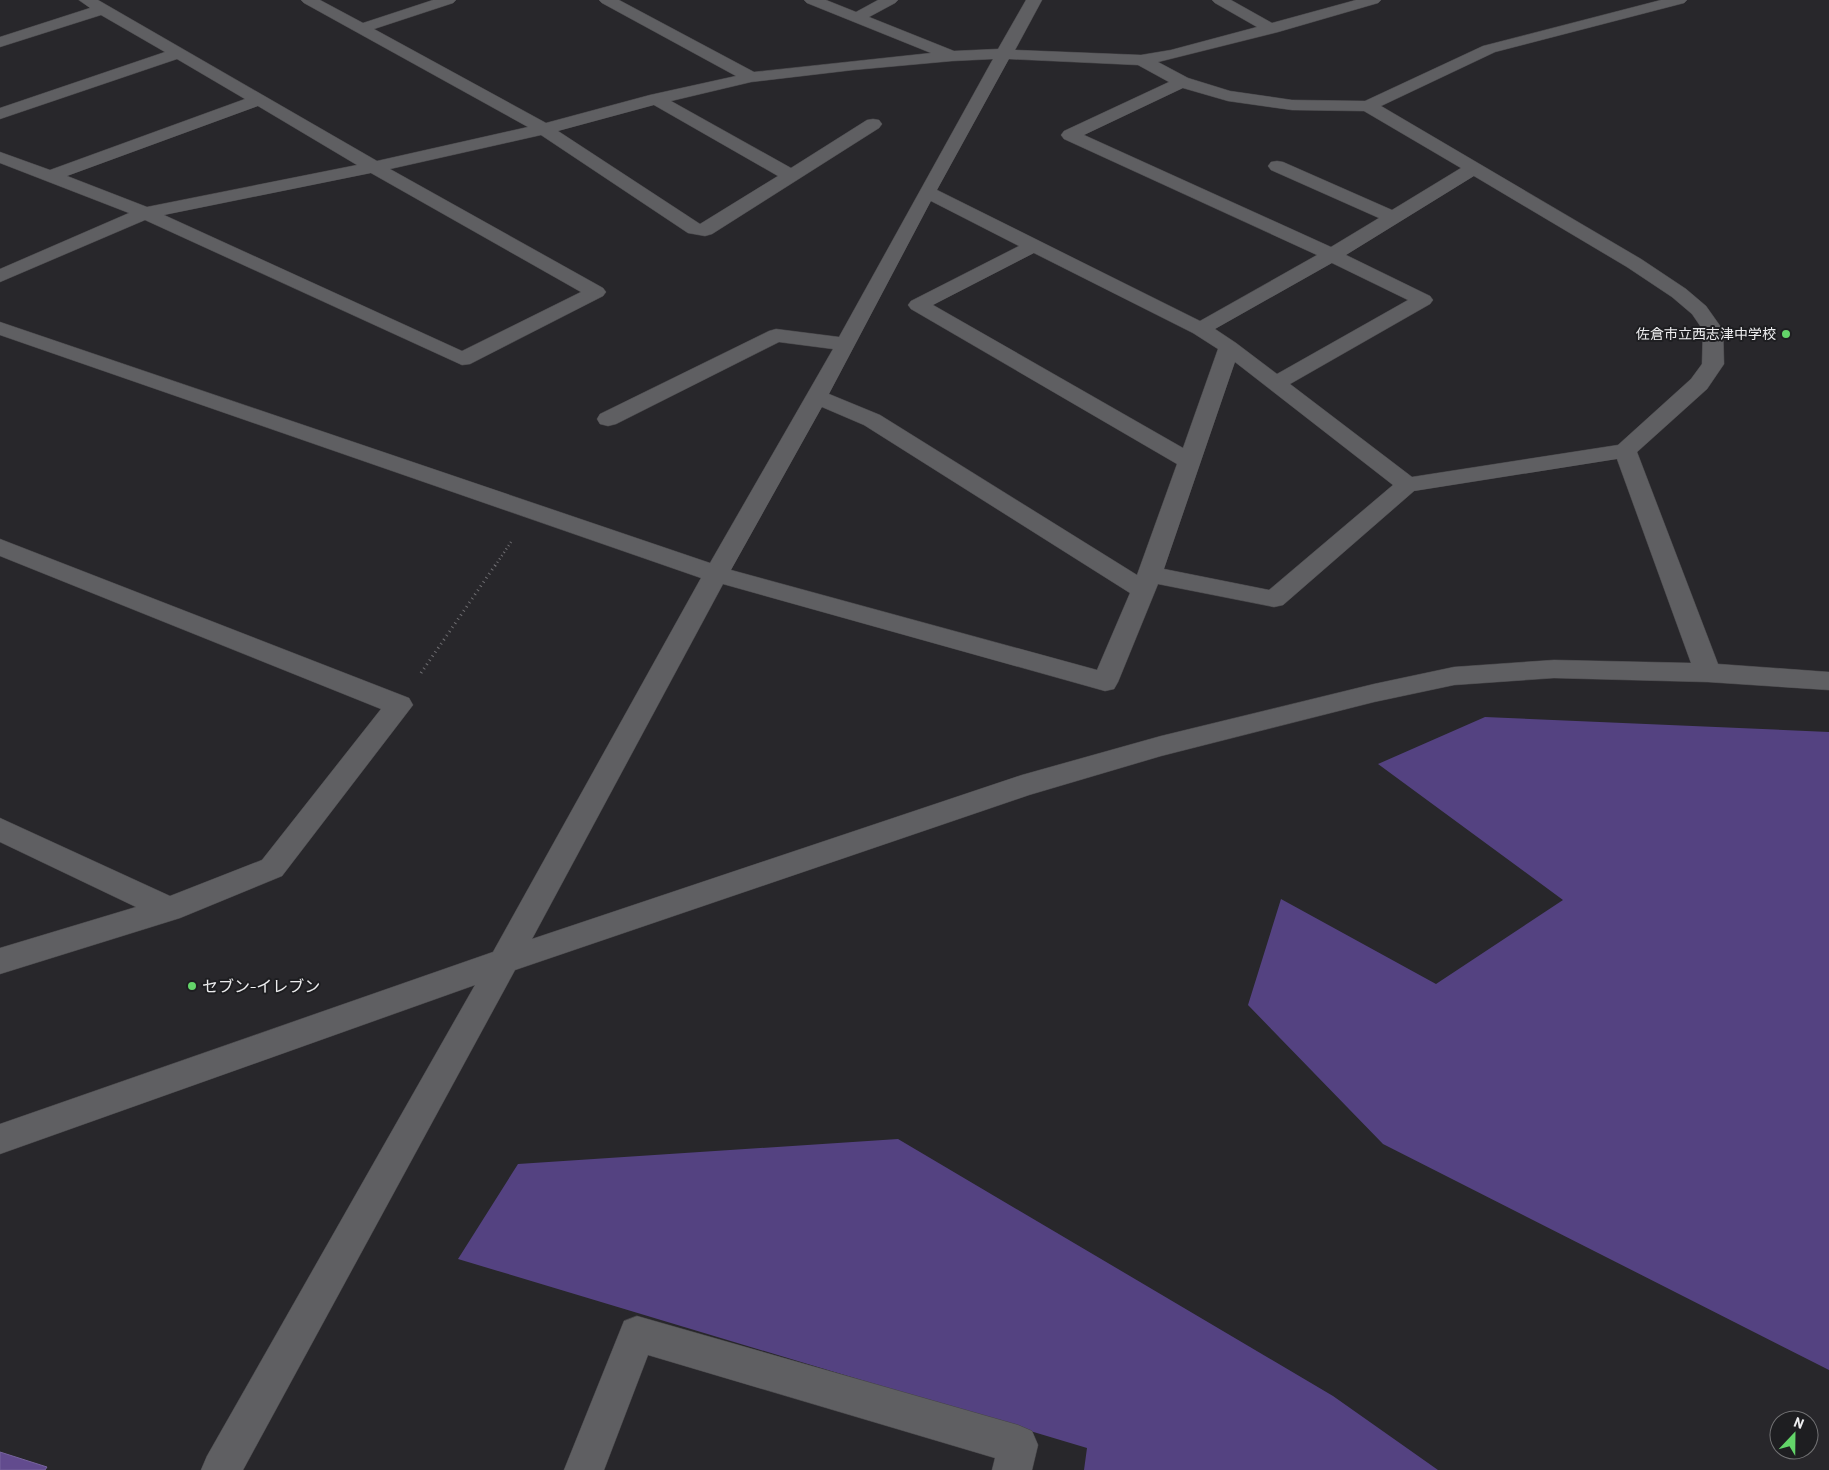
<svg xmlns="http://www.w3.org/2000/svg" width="1829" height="1470" font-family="Barlow,'Noto Sans JP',sans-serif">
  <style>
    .green { fill: #544281 }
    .building { fill: #624b8e; stroke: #77649d }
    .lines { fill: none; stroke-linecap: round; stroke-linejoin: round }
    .minor-casing { stroke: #464548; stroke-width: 1 }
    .path-far1 { stroke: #6f6e72; stroke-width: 2.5; stroke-dasharray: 1 3; stroke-linecap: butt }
    .path { stroke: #6f6e72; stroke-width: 3; stroke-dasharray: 1 4; stroke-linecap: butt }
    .minor { fill: #5f5f62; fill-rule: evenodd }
    .poi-dot { fill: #63d469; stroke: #1e1e21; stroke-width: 2 }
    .labels { text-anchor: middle; stroke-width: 4; stroke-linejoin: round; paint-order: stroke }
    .far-poi-label { font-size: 14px; fill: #ededef; stroke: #1e1e21; text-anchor: end }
    .poi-label { font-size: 16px; fill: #ededef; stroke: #1e1e21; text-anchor: start }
  </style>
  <rect width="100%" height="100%" fill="#28272b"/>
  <g class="green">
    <polygon points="1485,717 1829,732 1829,1370 1383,1144 1248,1005 1281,899 1436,984 1563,900 1378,764"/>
    <polygon points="898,1139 1333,1396 1438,1470 1084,1470 1087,1448 458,1259 518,1164"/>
  </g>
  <polygon class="building" points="0,1452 47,1467 45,1470 0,1470"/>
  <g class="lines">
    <defs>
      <g id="minor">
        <path d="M79,0H98L377,161L528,127L304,3L301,0H320L363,23L433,0H456L453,3L374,29L546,123L650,95L736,76L602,3L599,0H619L754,72L931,53L807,3L804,0H826L856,12L878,0H898L895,3L869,17L954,51L998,49L1026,0H1042L1015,50L1141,55L1171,50L1257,27L1215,3L1212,0H1231L1272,23L1356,0H1381L1378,3L1278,32L1158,62L1188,78L1230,91L1292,100L1365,101L1483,46L1661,0H1687L1684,3L1495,52L1381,106L1641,259L1686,289L1706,306L1723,330L1724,364L1707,389L1637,452L1718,664L1829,672V690L1708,682L1554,678L1454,685L1374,702L1161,756L1029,795L515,970L243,1470H201L207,1456L475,985L0,1154V1124L493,952L701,578L0,335V322L710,563L833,349L779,342L616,424L608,426L600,424L597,419L600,414L769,331L776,329L839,337L993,59L952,61L853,70L751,82L671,101L791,168L867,120L873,119L879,120L882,124L879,128L712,234L705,236L688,233L541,135L390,169L603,288L606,292L603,296L470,364L462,365L145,220L0,282V269L129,213L0,163V152L50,170L245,99L177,59L0,119V108L165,52L101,15L0,47V37L90,8ZM1009,59L1138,65L1169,82L1064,131L1061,135L1064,139L1317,255L1200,321L937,190ZM1183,88L1228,101L1292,110L1364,111L1461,168L1392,210L1283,162L1277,161L1271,162L1268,166L1271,170L1379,218L1331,247L1084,135ZM654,105L778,176L700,224L558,131ZM258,106L357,165L147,207L67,176ZM371,173L581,292L462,351L164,215ZM1474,176L1627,267L1672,297L1692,314L1703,330L1702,364L1691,379L1618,445L1412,477L1290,384L1430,304L1433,300L1430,296L1346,255ZM931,201L1019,246L911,301L908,305L911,309L1177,464L1137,575L880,415L829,394ZM1034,253L1193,333L1218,349L1183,448L933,305ZM1332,263L1408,300L1277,374L1236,343L1215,329ZM1235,362L1393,485L1269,590L1164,569ZM822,407L864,425L1130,593L1097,670L731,570ZM1617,459L1691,663L1554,660L1454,667L1374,684L1161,736L1022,775L532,939L723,584L1105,691L1114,689L1118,682L1158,584L1274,607L1283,605L1414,491Z"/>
        <polygon points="0,539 409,698 413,705 282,876 180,918 0,974 0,948 136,907 0,842 0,818 170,896 262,860 381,709 0,556"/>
        <polygon points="637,1316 1018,1425 1032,1431 1038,1445 1032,1470 992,1470 995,1458 648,1355 604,1470 564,1470 624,1321"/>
      </g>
    </defs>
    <use href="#minor" class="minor-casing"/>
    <polyline class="path-far1" points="495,566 511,542"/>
    <polyline class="path" points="421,673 496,564"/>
    <use href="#minor" class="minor"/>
  </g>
  <g class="poi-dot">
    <circle cx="1786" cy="334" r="5"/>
    <circle cx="192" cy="986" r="5"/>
  </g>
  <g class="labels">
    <g class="far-poi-label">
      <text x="1776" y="339">佐倉市立西志津中学校</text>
    </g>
    <g class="poi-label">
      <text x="202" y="992">セブン-イレブン</text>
    </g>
  </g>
  <g transform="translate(1794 1435) rotate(22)"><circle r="24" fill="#1e1e21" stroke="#717173"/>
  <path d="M0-4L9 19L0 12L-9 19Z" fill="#63d469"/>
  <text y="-8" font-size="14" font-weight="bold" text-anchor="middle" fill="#ededef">N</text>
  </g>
</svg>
